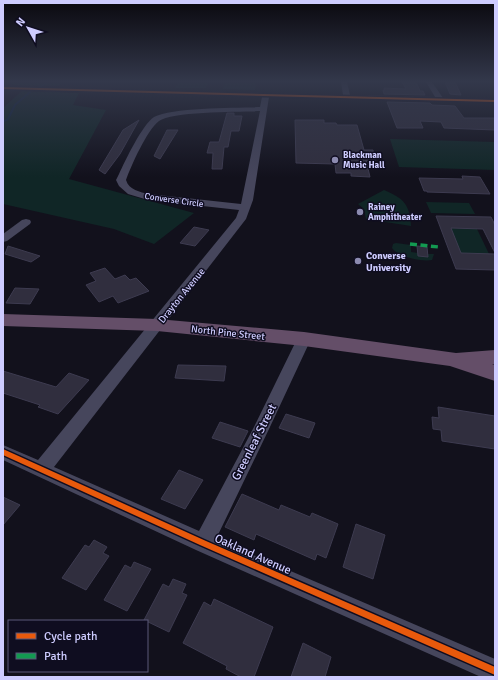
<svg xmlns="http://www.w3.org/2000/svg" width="498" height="680" font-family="Signika,sans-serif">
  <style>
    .green { fill: #102626 }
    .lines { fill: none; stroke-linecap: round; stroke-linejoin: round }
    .stream { stroke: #0d2340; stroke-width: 2 }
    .building { fill: #302e3e; stroke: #3d3b50 }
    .minor { fill: #46465c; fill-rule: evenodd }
    .highway { fill: #644e68; fill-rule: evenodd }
    .quiet { stroke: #139951; stroke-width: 3.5; stroke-dasharray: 7 3.5; stroke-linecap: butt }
    .cycleway-casing { stroke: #0f0d20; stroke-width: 3 }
    .cycleway { fill: #e8590c; fill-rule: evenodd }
    .poi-dot { fill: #8c8bb0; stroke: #0f0d20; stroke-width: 1.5 }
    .labels { text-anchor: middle; stroke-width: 3; stroke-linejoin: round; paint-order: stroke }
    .far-poi-label { font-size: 9px; font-weight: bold; fill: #ceccff; stroke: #0f0d20; text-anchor: start }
    .far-street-label { font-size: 9px; fill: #ceccff; stroke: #0f0d20 }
    .poi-label { font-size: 10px; font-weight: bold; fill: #ceccff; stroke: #0f0d20; text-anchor: start }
    .street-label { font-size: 10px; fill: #ceccff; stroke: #0f0d20 }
    .near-street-label { font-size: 12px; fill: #ceccff; stroke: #0f0d20 }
  </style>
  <rect width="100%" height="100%" fill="#12111c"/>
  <g class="green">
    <polygon points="7,82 64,82 58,86 15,85"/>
    <polygon points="179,82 209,82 206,88 175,88"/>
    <polygon points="225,82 256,82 255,90 223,89"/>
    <polygon points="22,91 79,93 73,105 106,110 69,179 194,213 154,244 114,229 3,204 3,108"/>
    <polygon points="390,139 495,142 495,170 399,167"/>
    <path d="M384,190C403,198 410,204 411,226L366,219L364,209L358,204Z"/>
    <polygon points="426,202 469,203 475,214 431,213"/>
    <polygon points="449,228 477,229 489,254 461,253"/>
    <path d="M396,243L411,245V252L418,253V256L428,257L427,254H434L432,260C422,262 398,257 392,248L393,244Z"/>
  </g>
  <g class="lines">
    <g class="stream">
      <polyline points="39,87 48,82"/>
      <polyline points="3,122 8,119 15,105 30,92"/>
    </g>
  </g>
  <g class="building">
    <polygon points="402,82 416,82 420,91 423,91 425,95 384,94 383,90 385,90 384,88 406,89"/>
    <polygon points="445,82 455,82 461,95 450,94"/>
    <polygon points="387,102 430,103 432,105 455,106 464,118 495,118 495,130 444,128 441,122 420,121 423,128 397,128"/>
    <polygon points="227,113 234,113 234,116 242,116 239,131 231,131 228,147 224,147 222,169 212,169 213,153 207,153 210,142 219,142"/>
    <polygon points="139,120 120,154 105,174 99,170 123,130"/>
    <polygon points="295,120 324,120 324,123 336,123 337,125 357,125 364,150 373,150 375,161 366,160 370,177 351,176 351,173 336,173 335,164 296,163"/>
    <polygon points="167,130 178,130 160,159 154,156"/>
    <polygon points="462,176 480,177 490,194 427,192 427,191 424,191 419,178 463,179"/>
    <polygon points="436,216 491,217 495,225 495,253 483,229 451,228 461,253 495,254 495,270 456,269"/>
    <polygon points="194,227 209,230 195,246 180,243"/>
    <polygon points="8,246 40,256 31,262 5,254"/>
    <polygon points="417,246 427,247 428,257 418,256"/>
    <polygon points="105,268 115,279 125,275 130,280 136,278 149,291 118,303 113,296 99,302 86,285 96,281 90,273"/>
    <polygon points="15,288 39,289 30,304 6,303"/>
    <polygon points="178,365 226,366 224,381 175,378"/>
    <polygon points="3,371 56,387 69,373 89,380 58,414 38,407 40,405 3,393"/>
    <polygon points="438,407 495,416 495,449 442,441 441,430 433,429 432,417 439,418"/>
    <polygon points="286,414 315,423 309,438 279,428"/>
    <polygon points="220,422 248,431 240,447 212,438"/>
    <polygon points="179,470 203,480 185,509 161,499"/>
    <polygon points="242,494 279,510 281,505 310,517 312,513 338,524 326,558 317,554 315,560 256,534 254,540 225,527"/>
    <polygon points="3,497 20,505 3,525"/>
    <polygon points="356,524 385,535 373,579 343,567"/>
    <polygon points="94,540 107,547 103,553 109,556 86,590 62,578 85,545 89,547"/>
    <polygon points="134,562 151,569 127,611 104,600 125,565 131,568"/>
    <polygon points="173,579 186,584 182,593 187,595 169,632 144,620 163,584 169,587"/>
    <polygon points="214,599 273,627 254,677 241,677 226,669 227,666 183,643 204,602 211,606"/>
    <polygon points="303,643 331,657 325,677 291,677"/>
  </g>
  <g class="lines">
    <g class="minor">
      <path d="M341,82H347L350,95L435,97L426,82H432L443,98L495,99V103L269,97L253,200L246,219L54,467L199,531L254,427L297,339L299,336L304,334L309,336L311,339L269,429L216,539L495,659V677H481L196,550L3,460V445L38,460L236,218L239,210L148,200L128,194L119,186L116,180L119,174C125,161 142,125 154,117C172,107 238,108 260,107L262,97L3,90V86L343,95ZM260,111L241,204L149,194C140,192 129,190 126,180C131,166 147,130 159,121C172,111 240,112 260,111Z"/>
      <polygon points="26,219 30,220 31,222 30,224 7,241 3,242 3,234 22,220"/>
    </g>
    <polygon class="highway" points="3,314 157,319 304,332 456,353 495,350 495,364 492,364 495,365 495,381 450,366 304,346 157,331 3,326"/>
    <polyline class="quiet" points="410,244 439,247"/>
    <defs>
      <g id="cycleway">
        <polygon points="3,87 495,100 495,102 3,89"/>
        <polygon points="3,449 206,541 495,667 495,675 200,545 3,455"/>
      </g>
    </defs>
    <use href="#cycleway" class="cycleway-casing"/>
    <use href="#cycleway" class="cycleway"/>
  </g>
  <linearGradient id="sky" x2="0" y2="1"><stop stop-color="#0a090f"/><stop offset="0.46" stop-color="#33384b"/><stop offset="1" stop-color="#33384b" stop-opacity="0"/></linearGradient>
  <rect width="498" height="177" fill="url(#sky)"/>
  <g class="poi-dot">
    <circle cx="335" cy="160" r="4"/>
    <circle cx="360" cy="212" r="4"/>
    <circle cx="358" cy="261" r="4"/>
  </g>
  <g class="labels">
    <g class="far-poi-label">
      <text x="343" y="158">Blackman<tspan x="343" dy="10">Music Hall</tspan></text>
      <text x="368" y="210">Rainey<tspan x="368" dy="10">Amphitheater</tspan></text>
    </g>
    <g class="far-street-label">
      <text transform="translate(174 200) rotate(8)" y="3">Converse Circle</text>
    </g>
    <g class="poi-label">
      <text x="366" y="259">Converse<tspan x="366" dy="12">University</tspan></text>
    </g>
    <g class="street-label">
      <text transform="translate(181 295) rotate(-51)" y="4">Drayton Avenue</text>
      <text transform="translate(228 332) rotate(6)" y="4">North Pine Street</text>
    </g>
    <g class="near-street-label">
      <text transform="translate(254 442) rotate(-63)" y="4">Greenleaf Street</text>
      <text transform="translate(253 554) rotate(24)" y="4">Oakland Avenue</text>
    </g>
  </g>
  <rect width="498" height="680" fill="none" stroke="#ceccff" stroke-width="8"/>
  <rect x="8" y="620" width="140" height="52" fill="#0f0d20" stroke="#5b5979"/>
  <rect x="16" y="633" width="20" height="6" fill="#e8590c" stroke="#5b5979"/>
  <text x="44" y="640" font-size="12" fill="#ceccff">Cycle path</text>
  <rect x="16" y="653" width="20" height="6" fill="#139951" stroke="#5b5979"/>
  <text x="44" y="660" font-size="12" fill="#ceccff">Path</text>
  <g transform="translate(28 28) rotate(309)" stroke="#0f0d20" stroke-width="3" paint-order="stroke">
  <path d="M0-3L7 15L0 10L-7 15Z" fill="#ceccff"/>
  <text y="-6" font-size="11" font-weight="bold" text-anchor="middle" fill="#ceccff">N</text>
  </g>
</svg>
